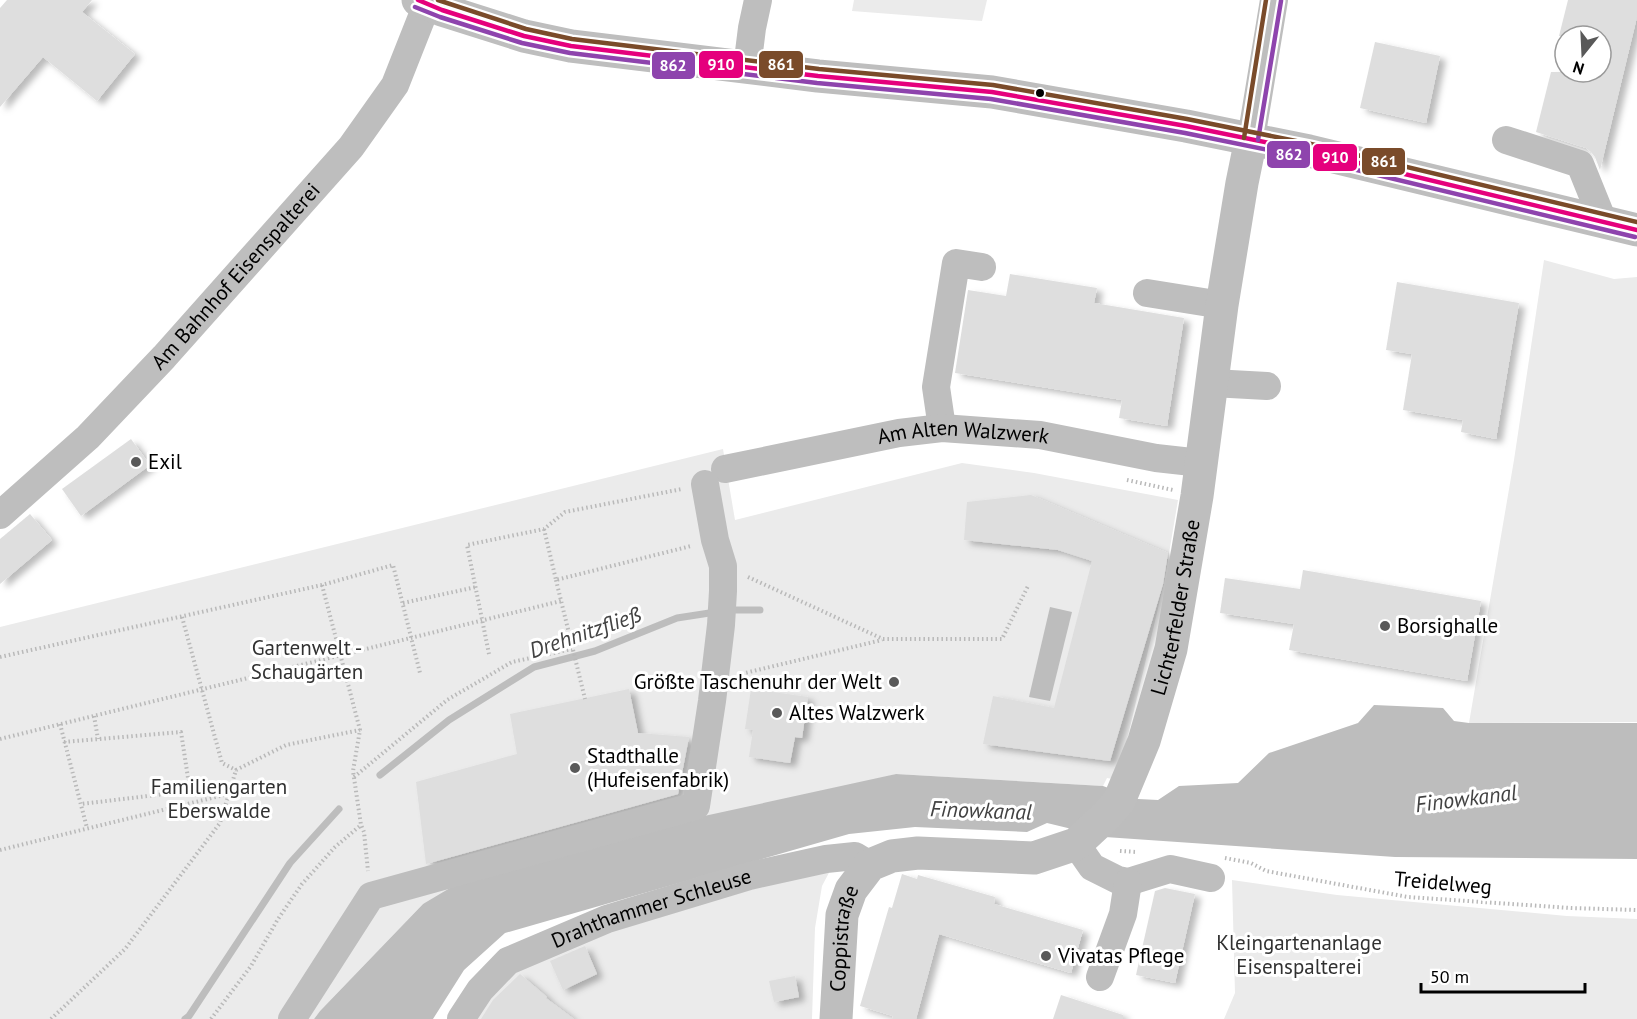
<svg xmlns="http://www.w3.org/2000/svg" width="1637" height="1019" font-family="'PT Sans',sans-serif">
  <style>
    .green { fill: #ebebeb }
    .water { fill: #bdbdbd }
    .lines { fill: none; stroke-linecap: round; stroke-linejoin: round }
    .stream { stroke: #bdbdbd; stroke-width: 7 }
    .building { fill: #dedede; filter: url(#shadow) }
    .path { stroke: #b9b9b9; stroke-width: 4; stroke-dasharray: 1.5 3; stroke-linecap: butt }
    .minor { stroke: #bebebe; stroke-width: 28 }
    .major { stroke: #bebebe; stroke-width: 33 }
    .bus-1-casing { stroke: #fff; stroke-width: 9 }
    .bus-2-casing { stroke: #fff; stroke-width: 9 }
    .bus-3-casing { stroke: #fff; stroke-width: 9 }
    .bus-1 { stroke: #e5007d; stroke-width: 4.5 }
    .bus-2 { stroke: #8e44ad; stroke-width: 4.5 }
    .bus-3 { stroke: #7a4b2a; stroke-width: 4.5 }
    .bus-dot { fill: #000; stroke: #fff; stroke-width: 2 }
    .poi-dot { fill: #595959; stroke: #fff; stroke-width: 2 }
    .labels { text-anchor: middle; stroke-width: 6; stroke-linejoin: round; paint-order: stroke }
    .street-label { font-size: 21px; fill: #000; stroke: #fff }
    .poi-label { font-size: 21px; fill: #000; stroke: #fff; text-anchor: start }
    .park-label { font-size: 21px; fill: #313131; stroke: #fff }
    .water-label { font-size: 22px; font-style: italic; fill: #424242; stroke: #fff }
    .line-badge { stroke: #fff; stroke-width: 2 }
    .badge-label { font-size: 16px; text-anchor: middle; font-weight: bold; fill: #fff }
  </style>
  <defs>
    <filter id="shadow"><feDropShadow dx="6" dy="4" stdDeviation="3" flood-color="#0004"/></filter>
  </defs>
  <rect width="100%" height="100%" fill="#fff"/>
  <g class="green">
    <polygon points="854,0 987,0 982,21 852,11"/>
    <polygon points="1544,260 1614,279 1637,277 1637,722 1469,723 1514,460"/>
    <polygon points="723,449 735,520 962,463 1034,473 1178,500 1164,583 1127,740 1113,779 1107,778 1103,786 896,774 423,904 320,1011 314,1019 0,1019 0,627"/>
    <polygon points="832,867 822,886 815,928 812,1019 461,1019 501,960"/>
    <polygon points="1232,880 1337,895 1567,916 1637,919 1637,1019 1224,1019 1235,993"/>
  </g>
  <g class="water">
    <polygon points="1050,607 1072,612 1050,701 1029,697"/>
    <polygon points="1374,705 1443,708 1454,721 1469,723 1637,723 1637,859 1395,857 1105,837 1047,823 1027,832 915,827 849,834 505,933 464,970 433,1019 314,1019 320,1011 423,904 482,869 672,823 896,774 1103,786 1138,799 1158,800 1179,786 1238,783 1269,753 1358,723"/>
  </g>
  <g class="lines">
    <g class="stream">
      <polyline points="730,610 760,610"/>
      <polyline points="380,775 449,720 534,667 595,651 677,618 716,612"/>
      <polyline points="185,1019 189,1016 290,863 339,809"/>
    </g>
  </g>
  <g class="building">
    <polygon points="7,0 92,0 82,12 135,54 97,101 43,57 0,107 0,8"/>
    <polygon points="1568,0 1637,0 1637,17 1600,170 1595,157 1591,152 1586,148 1536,132 1551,72 1601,72 1601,36 1559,36"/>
    <polygon points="1375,42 1440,56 1426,123 1360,108"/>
    <polygon points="1010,274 1097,288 1094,303 1184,318 1167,426 1119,418 1122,400 955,373 968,290 1006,296"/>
    <polygon points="1397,282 1519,303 1496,439 1461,432 1463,420 1403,410 1412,354 1386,350"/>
    <polygon points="131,439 150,465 81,516 62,489"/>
    <polygon points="1031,495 1168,553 1163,584 1110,761 983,744 993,696 1054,708 1092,561 1058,550 964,540 967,502"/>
    <polygon points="30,514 52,540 0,584 0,539"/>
    <polygon points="1303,570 1481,601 1467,681 1289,650 1294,624 1220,613 1225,578 1300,589"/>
    <polygon points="629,689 638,733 689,737 678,794 426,864 416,782 517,754 510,714"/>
    <polygon points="751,689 808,697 802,738 795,737 790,763 749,757 753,730 745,729"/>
    <polygon points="902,874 917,879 918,875 995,897 994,904 1083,930 1071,973 939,934 916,1019 892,1019 893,1016 860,1006 889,907 892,908"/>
    <polygon points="1165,888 1195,894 1175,983 1136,975 1155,891"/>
    <polygon points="585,946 597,974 563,990 550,961"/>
    <polygon points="520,974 547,997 546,998 574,1019 481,1019 493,1000"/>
    <polygon points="795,976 799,997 774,1002 769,981"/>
    <polygon points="1061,995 1123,1015 1123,1019 1053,1019"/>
  </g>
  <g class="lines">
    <g class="path">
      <polyline points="1127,480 1173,490"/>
      <polyline points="544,529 556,580 691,546"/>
      <polyline points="748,577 883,639 1002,639 1028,586"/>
      <polyline points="556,580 585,699"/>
      <polyline points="322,585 360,730 353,771 361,825 364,832 368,871"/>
      <polyline points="403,603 476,587"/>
      <polyline points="182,617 222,763 236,770"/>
      <polyline points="489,654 467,545 544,529 565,512 682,489"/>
      <polyline points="0,657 322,585 393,565 420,673"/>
      <polyline points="739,678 745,673 882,640"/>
      <polyline points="94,716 98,739"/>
      <polyline points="60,724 87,828"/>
      <polyline points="0,739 561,601"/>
      <polyline points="64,742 181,732 190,791 81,804"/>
      <polyline points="354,777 447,700 512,662 572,649"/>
      <polyline points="0,850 228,794"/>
      <polyline points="1120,851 1137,852"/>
      <polyline points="1225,858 1251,863 1266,871 1408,897 1571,908 1637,910"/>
      <polyline points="51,1019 125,949 220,823 236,770 286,745 360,730"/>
      <polyline points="211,1019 251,966 278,919 302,884 335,847 361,825"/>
    </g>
    <g class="minor">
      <polyline points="747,68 752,28 758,0"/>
      <polyline points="1251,139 1274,0"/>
      <polyline points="1506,140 1580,164 1603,221"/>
      <polyline points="1147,293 1222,305"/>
      <polyline points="1212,383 1267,386"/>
      <polyline points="942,428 936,387 956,263 982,267"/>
      <path id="s1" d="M725,469L899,433L942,428L1040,435L1156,458L1201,463"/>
      <path id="s2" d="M0,515L88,437L164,357L351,147L395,85L427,4"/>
      <polyline points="1076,844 1092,867 1118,880 1128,882 1170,869 1211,878"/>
      <polyline points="1100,977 1123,914 1128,882"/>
      <polyline points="292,1019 371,896 696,806 712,701 721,625 723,591 723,566 715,540 705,484"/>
      <path id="s3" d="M461,1019L480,990L508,961L607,919L749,876L826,859L855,856L870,865"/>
    </g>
    <g class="major">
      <polyline points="418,0 442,10 524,36 571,46 818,76 992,92 1186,126 1309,151 1637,230"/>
      <path id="s4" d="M836,1019L842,915L851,890L870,865L892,856L918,853L1034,858L1076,844L1106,816L1119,801L1144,741L1171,649L1197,496L1222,305L1242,183L1251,139"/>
    </g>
    <defs>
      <polyline id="bus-1" points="418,0 442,10 524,36 571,46 818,76 992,92 1186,126 1309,151 1637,230"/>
      <g id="bus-2">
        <polyline points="415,7 440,17 522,43 570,53 817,83 991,99 1185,133 1307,158 1635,237"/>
        <polyline points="1258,140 1281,1"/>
      </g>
      <g id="bus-3">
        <polyline points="438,0 526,29 572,39 819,69 993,85 1187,119 1311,144 1637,222"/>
        <polyline points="1244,138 1266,0"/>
      </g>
    </defs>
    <use href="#bus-1" class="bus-1-casing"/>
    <use href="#bus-2" class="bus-2-casing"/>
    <use href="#bus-3" class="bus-3-casing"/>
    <use href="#bus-1" class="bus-1"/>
    <use href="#bus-2" class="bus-2"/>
    <use href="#bus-3" class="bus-3"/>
  </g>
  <circle class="bus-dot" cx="1040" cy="93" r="5"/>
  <g class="poi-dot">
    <circle cx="136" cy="462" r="6"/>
    <circle cx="1385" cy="626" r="6"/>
    <circle cx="894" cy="682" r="6"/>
    <circle cx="777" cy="713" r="6"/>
    <circle cx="575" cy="768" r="6"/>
    <circle cx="1046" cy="956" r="6"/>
  </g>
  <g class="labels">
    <g class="street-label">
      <text dy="7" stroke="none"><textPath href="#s2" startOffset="336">Am Bahnhof Eisenspalterei</textPath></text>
      <text dy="7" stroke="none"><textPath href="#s1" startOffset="242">Am Alten Walzwerk</textPath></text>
      <text dy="7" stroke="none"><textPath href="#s4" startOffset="636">Lichterfelder Straße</textPath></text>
      <text transform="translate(1443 883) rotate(5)" y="7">Treidelweg</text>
      <text dy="7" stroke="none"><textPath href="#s3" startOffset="228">Drahthammer Schleuse</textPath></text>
      <text dy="7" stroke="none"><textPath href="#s4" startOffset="81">Coppistraße</textPath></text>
    </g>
    <g class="poi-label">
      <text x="148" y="469">Exil</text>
      <text x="1397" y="633">Borsighalle</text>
      <text x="882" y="689" text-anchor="end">Größte Taschenuhr der Welt</text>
      <text x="789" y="720">Altes Walzwerk</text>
      <text x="587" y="763">Stadthalle<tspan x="587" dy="24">(Hufeisenfabrik)</tspan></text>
      <text x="1058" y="963">Vivatas Pflege</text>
    </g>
    <g class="park-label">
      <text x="307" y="655">Gartenwelt -<tspan x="307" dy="24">Schaugärten</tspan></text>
      <text x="219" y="794">Familiengarten<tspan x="219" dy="24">Eberswalde</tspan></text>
      <text x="1299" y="950">Kleingartenanlage<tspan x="1299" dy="24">Eisenspalterei</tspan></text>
    </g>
    <g class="water-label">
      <text transform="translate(585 632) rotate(-19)" y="8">Drehnitzfließ</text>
      <text transform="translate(1466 798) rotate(-7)" y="8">Finowkanal</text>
      <text transform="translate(981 810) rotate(2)" y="8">Finowkanal</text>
    </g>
  </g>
  <g class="line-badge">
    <rect x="698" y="50" width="46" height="29" rx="6" fill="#e5007d"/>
    <rect x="758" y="50" width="46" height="29" rx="6" fill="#7a4b2a"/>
    <rect x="651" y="51" width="45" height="29" rx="6" fill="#8e44ad"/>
    <rect x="1266" y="140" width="45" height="29" rx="6" fill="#8e44ad"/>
    <rect x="1312" y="143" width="46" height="29" rx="6" fill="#e5007d"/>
    <rect x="1361" y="147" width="45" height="29" rx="6" fill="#7a4b2a"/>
  </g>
  <g class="badge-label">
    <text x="721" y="70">910</text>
    <text x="781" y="70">861</text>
    <text x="673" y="71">862</text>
    <text x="1289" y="160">862</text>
    <text x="1335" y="163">910</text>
    <text x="1384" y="167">861</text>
  </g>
  <g transform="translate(1583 54) rotate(198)"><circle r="28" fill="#ffffff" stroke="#999999" stroke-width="1.5"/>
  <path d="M0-4.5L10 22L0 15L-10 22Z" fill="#595959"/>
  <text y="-9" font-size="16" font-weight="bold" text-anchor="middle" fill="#000000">N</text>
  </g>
  <path d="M1421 983v9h164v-9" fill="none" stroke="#000000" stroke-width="3"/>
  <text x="1430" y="983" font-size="18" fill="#000000" stroke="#ffffff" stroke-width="4.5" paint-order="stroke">50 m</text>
</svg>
